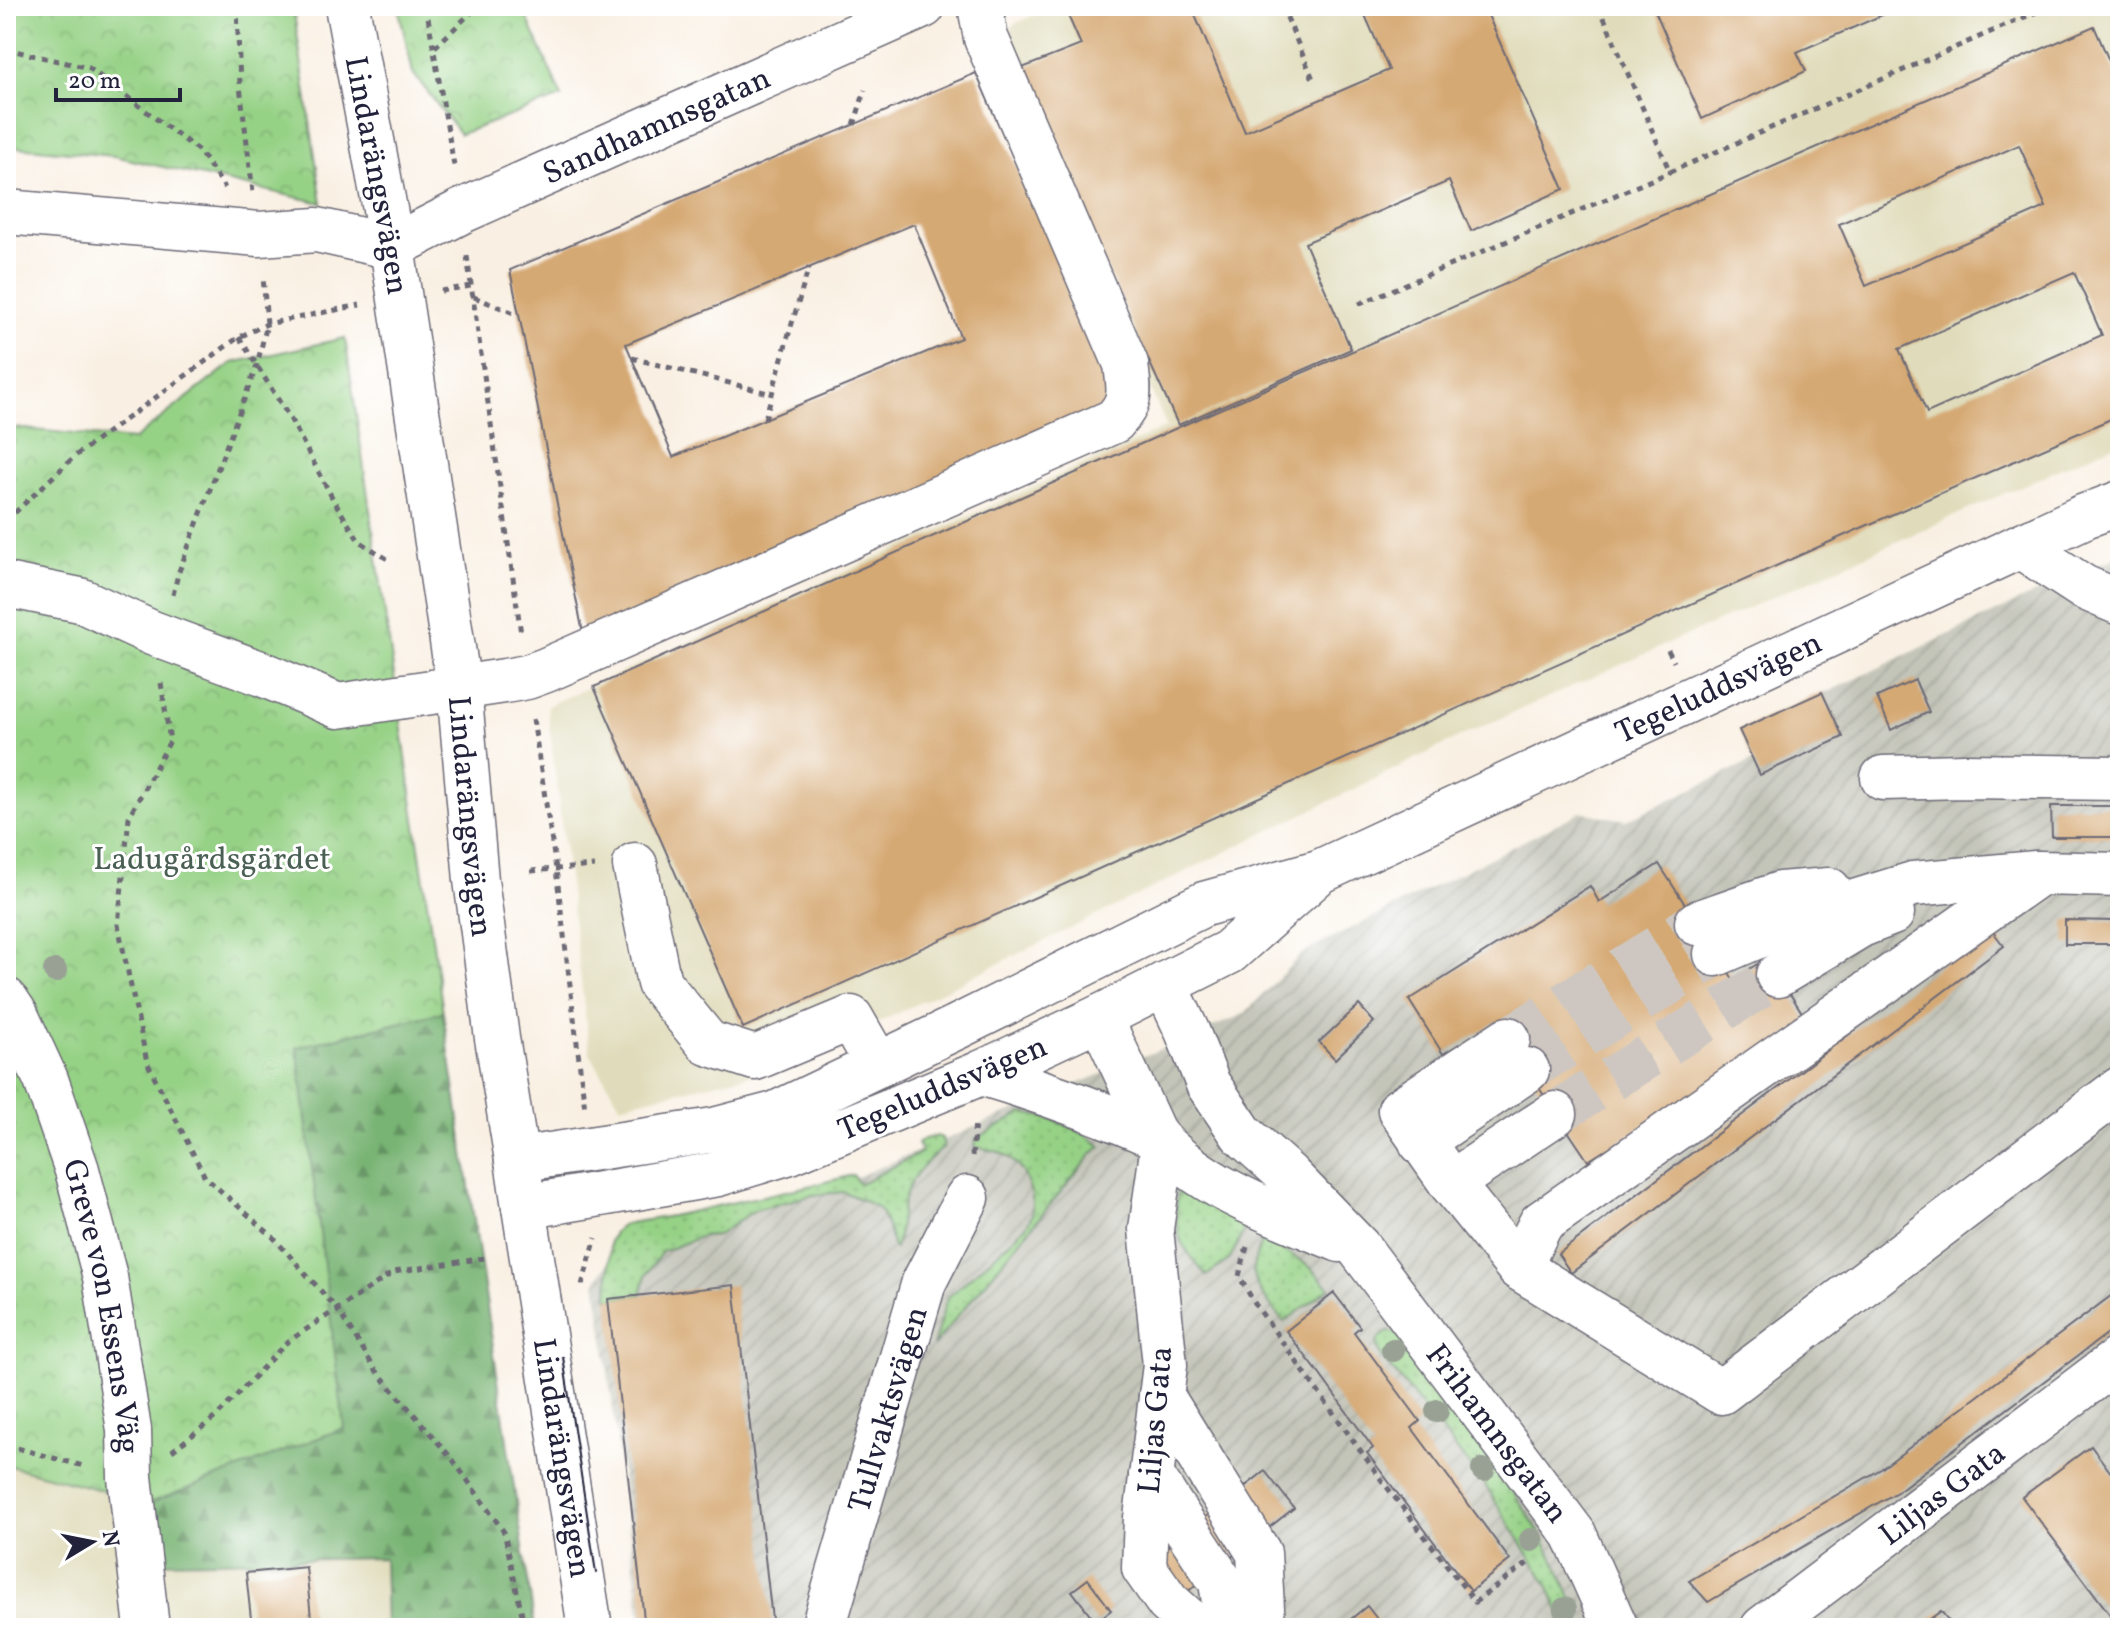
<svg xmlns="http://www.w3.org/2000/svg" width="2126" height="1634" font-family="Vollkorn,serif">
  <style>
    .built { fill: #e0dcbb }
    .industrial { fill: url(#industrial-furrows) }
    .grass { fill: url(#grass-dots); stroke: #5c7a60; stroke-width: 2 }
    .forest { fill: url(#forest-firs); stroke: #4d6b57; stroke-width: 2 }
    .park { fill: url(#park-crowns); stroke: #5c7a60; stroke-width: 2 }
    .building { fill: #d5a973; fill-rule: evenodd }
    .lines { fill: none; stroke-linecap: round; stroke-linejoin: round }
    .minor-tunnel { stroke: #cec7c1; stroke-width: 44; stroke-dasharray: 44 22; stroke-linecap: butt }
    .minor-casing { stroke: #6d6a76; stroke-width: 47 }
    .major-casing { stroke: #6d6a76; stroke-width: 47 }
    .path { stroke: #6d6a76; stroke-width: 5; stroke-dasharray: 6 6; stroke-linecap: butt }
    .minor { stroke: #fff; stroke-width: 44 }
    .major { stroke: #fff; stroke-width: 44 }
    .tram { stroke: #22223b; stroke-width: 2 }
    .tree { fill: #99a195 }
    .labels { text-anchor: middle; stroke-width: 6; stroke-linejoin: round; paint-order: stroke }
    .street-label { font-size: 32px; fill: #22223b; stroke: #fff }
    .park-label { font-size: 32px; fill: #4b6055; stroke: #fff }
  </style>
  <defs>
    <pattern id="industrial-furrows" width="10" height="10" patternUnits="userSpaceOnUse" patternTransform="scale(2)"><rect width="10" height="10" fill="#c4c5b9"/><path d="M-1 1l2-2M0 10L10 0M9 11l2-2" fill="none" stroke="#a8a9a0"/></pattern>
    <pattern id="grass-dots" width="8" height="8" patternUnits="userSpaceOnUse" patternTransform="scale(2)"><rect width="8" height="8" fill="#96d286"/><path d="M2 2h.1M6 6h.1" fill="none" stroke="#81b475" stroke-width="1.8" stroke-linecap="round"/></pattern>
    <pattern id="forest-firs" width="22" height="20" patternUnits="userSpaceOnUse" patternTransform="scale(2)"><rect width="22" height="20" fill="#78b473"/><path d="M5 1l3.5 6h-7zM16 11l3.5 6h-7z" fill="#629260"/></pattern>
    <pattern id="park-crowns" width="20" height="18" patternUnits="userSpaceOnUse" patternTransform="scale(2)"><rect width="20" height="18" fill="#96d286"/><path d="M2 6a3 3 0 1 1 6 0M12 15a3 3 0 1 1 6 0" fill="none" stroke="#81b475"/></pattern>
  </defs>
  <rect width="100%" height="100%" fill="#fff"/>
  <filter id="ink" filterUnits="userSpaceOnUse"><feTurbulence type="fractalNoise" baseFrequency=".0125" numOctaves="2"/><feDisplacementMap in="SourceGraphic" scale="16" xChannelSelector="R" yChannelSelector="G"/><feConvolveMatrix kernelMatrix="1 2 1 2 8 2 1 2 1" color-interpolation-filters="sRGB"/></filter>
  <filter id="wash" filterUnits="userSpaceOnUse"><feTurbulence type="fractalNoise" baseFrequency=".006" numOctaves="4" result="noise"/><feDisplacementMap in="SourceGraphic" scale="32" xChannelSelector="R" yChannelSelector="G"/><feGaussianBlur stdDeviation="1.8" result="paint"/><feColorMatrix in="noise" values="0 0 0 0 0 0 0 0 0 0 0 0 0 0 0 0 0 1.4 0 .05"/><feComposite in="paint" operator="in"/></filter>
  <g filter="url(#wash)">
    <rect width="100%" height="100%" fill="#f9f0e3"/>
    <g class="built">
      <polygon points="1054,6 2120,6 2120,442 1468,733 792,1065 620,1105 590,1054 547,706 1167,427 1000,40 1014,24"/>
      <polygon points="6,1465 150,1503 158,1562 385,1558 386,1628 6,1628"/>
    </g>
    <polygon class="industrial" points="2120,557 2120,1628 642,1628 596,1281 628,1232 854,1178 1244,1014 1301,954 1581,812 1626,820 1753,761 1739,730 1822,692 1828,692 2095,565"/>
    <g class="grass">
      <path d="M1022,1113C1051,1117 1078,1128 1101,1146L1092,1154L933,1346L947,1298L1015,1237L1027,1225L1032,1215V1195L1023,1172L1010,1158L999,1152L975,1147L976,1139Z"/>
      <path d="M937,1136L942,1138L944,1147C924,1163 909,1178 903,1204C900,1219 900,1234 895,1249L892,1246L889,1231L881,1212L875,1206L844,1192L813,1195L755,1210L718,1235L702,1236L662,1252L646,1275L641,1295L608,1299L610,1241L614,1232L621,1226L629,1223L671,1216L822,1183L853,1175L859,1184L922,1152L917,1144L924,1139Z"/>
      <path d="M1178,1186L1248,1221L1230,1259L1206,1276C1198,1264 1185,1252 1180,1238C1174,1222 1177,1203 1178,1186Z"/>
      <path d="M1263,1239L1308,1265L1330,1288L1284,1322C1278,1316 1273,1309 1267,1301C1249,1277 1250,1266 1263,1239Z"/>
      <path d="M1389,1332L1396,1333C1422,1368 1447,1402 1473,1436C1517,1495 1561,1556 1581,1628H1568L1565,1625L1549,1587L1483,1482L1379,1353C1374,1342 1378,1336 1389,1332Z"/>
    </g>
    <polygon class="forest" points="443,1012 535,1628 386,1628 384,1558 158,1562 150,1503 344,1428 297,1047"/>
    <g class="park">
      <polygon points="6,6 293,6 322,203 114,156 6,146"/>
      <polygon points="398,6 522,6 562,97 460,134 413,73"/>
      <polygon points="345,338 443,1012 297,1047 344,1428 150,1503 6,1465 6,427 133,440 232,363"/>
    </g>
    <g id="blocks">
      <g class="building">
        <polygon points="1077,6 1191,6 1245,132 1389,70 1361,6 1484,6 1564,189 1471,231 1449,181 1305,243 1351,349 1178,425 1017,70 1081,45 1066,11"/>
        <polygon points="1653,6 1903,6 1797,52 1806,71 1702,119"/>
        <path d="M2094,26L2120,86V415L1852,532L743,1028L594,687L1179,427ZM2019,145L2046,207L1866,286L1839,224ZM2074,272L2102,335L1927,413L1899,349Z"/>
        <path d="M976,73L1122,406L585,643L510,270ZM914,224L961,338L673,457L626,344Z"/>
        <polygon points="1915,680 1929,712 1891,730 1877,697"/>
        <polygon points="1822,692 1843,737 1760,775 1739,730"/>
        <polygon points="2051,806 2120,806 2120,837 2052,837"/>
        <polygon points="1659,864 1733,979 1767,958 1808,1022 1588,1161 1527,1070 1497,1021 1443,1054 1409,1000 1590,886 1599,902"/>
        <polygon points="2065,920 2116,921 2116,944 2065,944"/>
        <polygon points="1990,928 2004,946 1571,1273 1558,1254"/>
        <polygon points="1359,1005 1374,1022 1335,1059 1319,1042"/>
        <polygon points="734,1285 773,1628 645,1628 608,1299"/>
        <polygon points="2120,1289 2120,1324 1897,1492 1708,1602 1689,1581 1881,1469"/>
        <polygon points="1334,1293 1360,1327 1354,1332 1420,1421 1412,1428 1510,1560 1471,1591 1367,1453 1373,1448 1318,1372 1286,1331"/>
        <polygon points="2091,1446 2120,1485 2120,1628 2022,1497"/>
        <polygon points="1265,1471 1294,1508 1178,1599 1148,1562"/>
        <polygon points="306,1567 312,1628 252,1628 246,1573"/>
        <polygon points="1088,1579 1111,1610 1096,1622 1072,1591"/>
        <polygon points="1367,1606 1384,1628 1340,1628"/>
        <polygon points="1941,1611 1954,1628 1918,1628"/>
      </g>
    </g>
  </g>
  <g filter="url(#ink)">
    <use href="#blocks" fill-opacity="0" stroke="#6d6a76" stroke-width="2"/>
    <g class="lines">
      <g class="minor-tunnel">
        <polyline points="1508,1039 1697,923"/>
        <polyline points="1527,1070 1716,954"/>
        <polyline points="1555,1114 1778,975"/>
      </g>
      <defs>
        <g id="minor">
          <path id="s1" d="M347,6L392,247L459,687L476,880L497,1038L517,1160"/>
          <path id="s2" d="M6,212L259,234L317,230L392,247L462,211L923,6"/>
          <polyline points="2020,546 2083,587 2120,603"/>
          <path d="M6,585L80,600L152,633L260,673L338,706L505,681L527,677L546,670L1114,421C1133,401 1129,391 1126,364L986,38L980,6"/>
          <polyline points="1883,778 1964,776 2120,778"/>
          <polyline points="635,865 659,983 708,1043 755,1058 851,1018 878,1065"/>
          <polyline points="2120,875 2039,873 1541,1223 1519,1268 1721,1392 2120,1089"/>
          <polyline points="1697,923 1780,894 1829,890"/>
          <polyline points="1716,954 1793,921 1913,884 2036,873"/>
          <polyline points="1778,975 1861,925 1892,913"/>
          <path id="s3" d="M1165,984L1187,1031L1208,1084L1242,1134L1288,1175L1359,1248L1574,1534L1616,1628"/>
          <path id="s4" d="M6,1000L16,1015L46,1080L77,1170L105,1277L129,1430L130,1477L147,1628"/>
          <path d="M1100,1017L1155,1136C1203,1189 1276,1214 1340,1240"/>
          <polyline points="1508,1039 1400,1110 1451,1183 1519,1268"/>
          <path d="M981,1073C1041,1091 1098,1111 1155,1136"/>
          <polyline points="1421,1142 1527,1070"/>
          <polyline points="1163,1145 1151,1229 1165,1365 1146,1518 1144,1568 1168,1602 1197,1628"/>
          <polyline points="1451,1183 1555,1114"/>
          <path id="s5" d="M524,1207L590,1628"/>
          <polyline points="1161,1395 1259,1553 1263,1628"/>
          <polyline points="1151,1475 1221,1582 1228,1628"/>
          <path id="s6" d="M823,1628L924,1282L967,1198"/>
          <path id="s7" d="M1763,1628L2120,1358"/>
        </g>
        <g id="major">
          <path id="s8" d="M1319,872L1229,952L1100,1017L981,1073L790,1152L718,1174L524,1207L517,1160L714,1130L775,1114L957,1027L1204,904L1319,872L2085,516L2120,503"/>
        </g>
      </defs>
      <use href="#minor" class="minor-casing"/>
      <use href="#major" class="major-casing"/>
      <g class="path">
        <polyline points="237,6 240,86 253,192"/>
        <polyline points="426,6 455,171"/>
        <polyline points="1282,6 1313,79"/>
        <polyline points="1599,6 1670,172 2050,6"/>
        <polyline points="435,47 478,6"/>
        <polyline points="6,49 89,68 199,151 225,188"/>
        <polyline points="854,125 865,90"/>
        <polyline points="467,256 521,634"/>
        <polyline points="441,291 471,286"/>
        <polyline points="474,297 519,315"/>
        <polyline points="1359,304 1670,172"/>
        <polyline points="239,337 291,420 334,501 359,541 389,560"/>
        <polyline points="632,358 772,394"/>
        <polyline points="765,419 787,340 809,267"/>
        <polyline points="6,521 75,456 239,337 267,324 360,305"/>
        <polyline points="173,595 178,574 257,365 267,324 263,277"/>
        <polyline points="1668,650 1674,662"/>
        <polyline points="161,683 170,741 129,817 118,925 147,1062 205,1177 272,1236 337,1309 375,1369 453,1460 504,1532 525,1628"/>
        <polyline points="533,719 556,869 585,1109"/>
        <polyline points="531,871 594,866"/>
        <polyline points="972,1156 975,1122"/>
        <polyline points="1247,1247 1239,1276 1255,1304 1383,1482 1475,1602 1528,1563"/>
        <polyline points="582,1285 596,1238"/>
        <polyline points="6,1445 87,1467"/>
        <polyline points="172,1451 217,1416 287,1342 394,1272 485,1258"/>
      </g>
      <use href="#minor" class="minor"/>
      <use href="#major" class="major"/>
      <polyline class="tram" points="563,1357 596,1573"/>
    </g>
    <g class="tree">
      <circle cx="55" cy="971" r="12"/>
      <circle cx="1393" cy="1350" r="12"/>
      <circle cx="1437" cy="1411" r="12"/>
      <circle cx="1483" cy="1470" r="12"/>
      <circle cx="1531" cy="1540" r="12"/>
      <circle cx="1565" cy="1609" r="12"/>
    </g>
  </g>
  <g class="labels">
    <g class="street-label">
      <text dy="11" stroke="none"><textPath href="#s2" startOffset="680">Sandhamnsgatan</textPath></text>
      <text dy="11" stroke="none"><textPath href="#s1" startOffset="172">Lindarängsvägen</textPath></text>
      <text dy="11" stroke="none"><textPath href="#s8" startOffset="2222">Tegeluddsvägen</textPath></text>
      <text dy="11" stroke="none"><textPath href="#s1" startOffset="820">Lindarängsvägen</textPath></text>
      <text transform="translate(942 1087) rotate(-23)" y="11">Tegeluddsvägen</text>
      <text dy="11" stroke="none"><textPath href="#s4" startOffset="324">Greve von Essens Väg</textPath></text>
      <text dy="11" stroke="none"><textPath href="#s6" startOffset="228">Tullvaktsvägen</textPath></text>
      <text transform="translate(1154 1420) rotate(-85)" y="11">Liljas Gata</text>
      <text dy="11" stroke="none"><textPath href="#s3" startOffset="564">Frihamnsgatan</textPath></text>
      <text dy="11" stroke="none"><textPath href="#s5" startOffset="254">Lindarängsvägen</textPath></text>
      <text dy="11" stroke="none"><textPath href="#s7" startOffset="224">Liljas Gata</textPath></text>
    </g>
    <g class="park-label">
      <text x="212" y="869">Ladugårdsgärdet</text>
    </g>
  </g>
  <rect width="2126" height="1634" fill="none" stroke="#fff" stroke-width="32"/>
  <g transform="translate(92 1542) rotate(80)" stroke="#ffffff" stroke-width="6" paint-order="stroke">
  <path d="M0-6L14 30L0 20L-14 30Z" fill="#22223b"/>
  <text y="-12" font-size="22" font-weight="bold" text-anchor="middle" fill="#22223b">N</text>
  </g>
  <path d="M56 88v12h124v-12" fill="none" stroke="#22223b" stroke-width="4"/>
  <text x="68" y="88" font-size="24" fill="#22223b" stroke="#ffffff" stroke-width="6" paint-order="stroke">20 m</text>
</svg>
